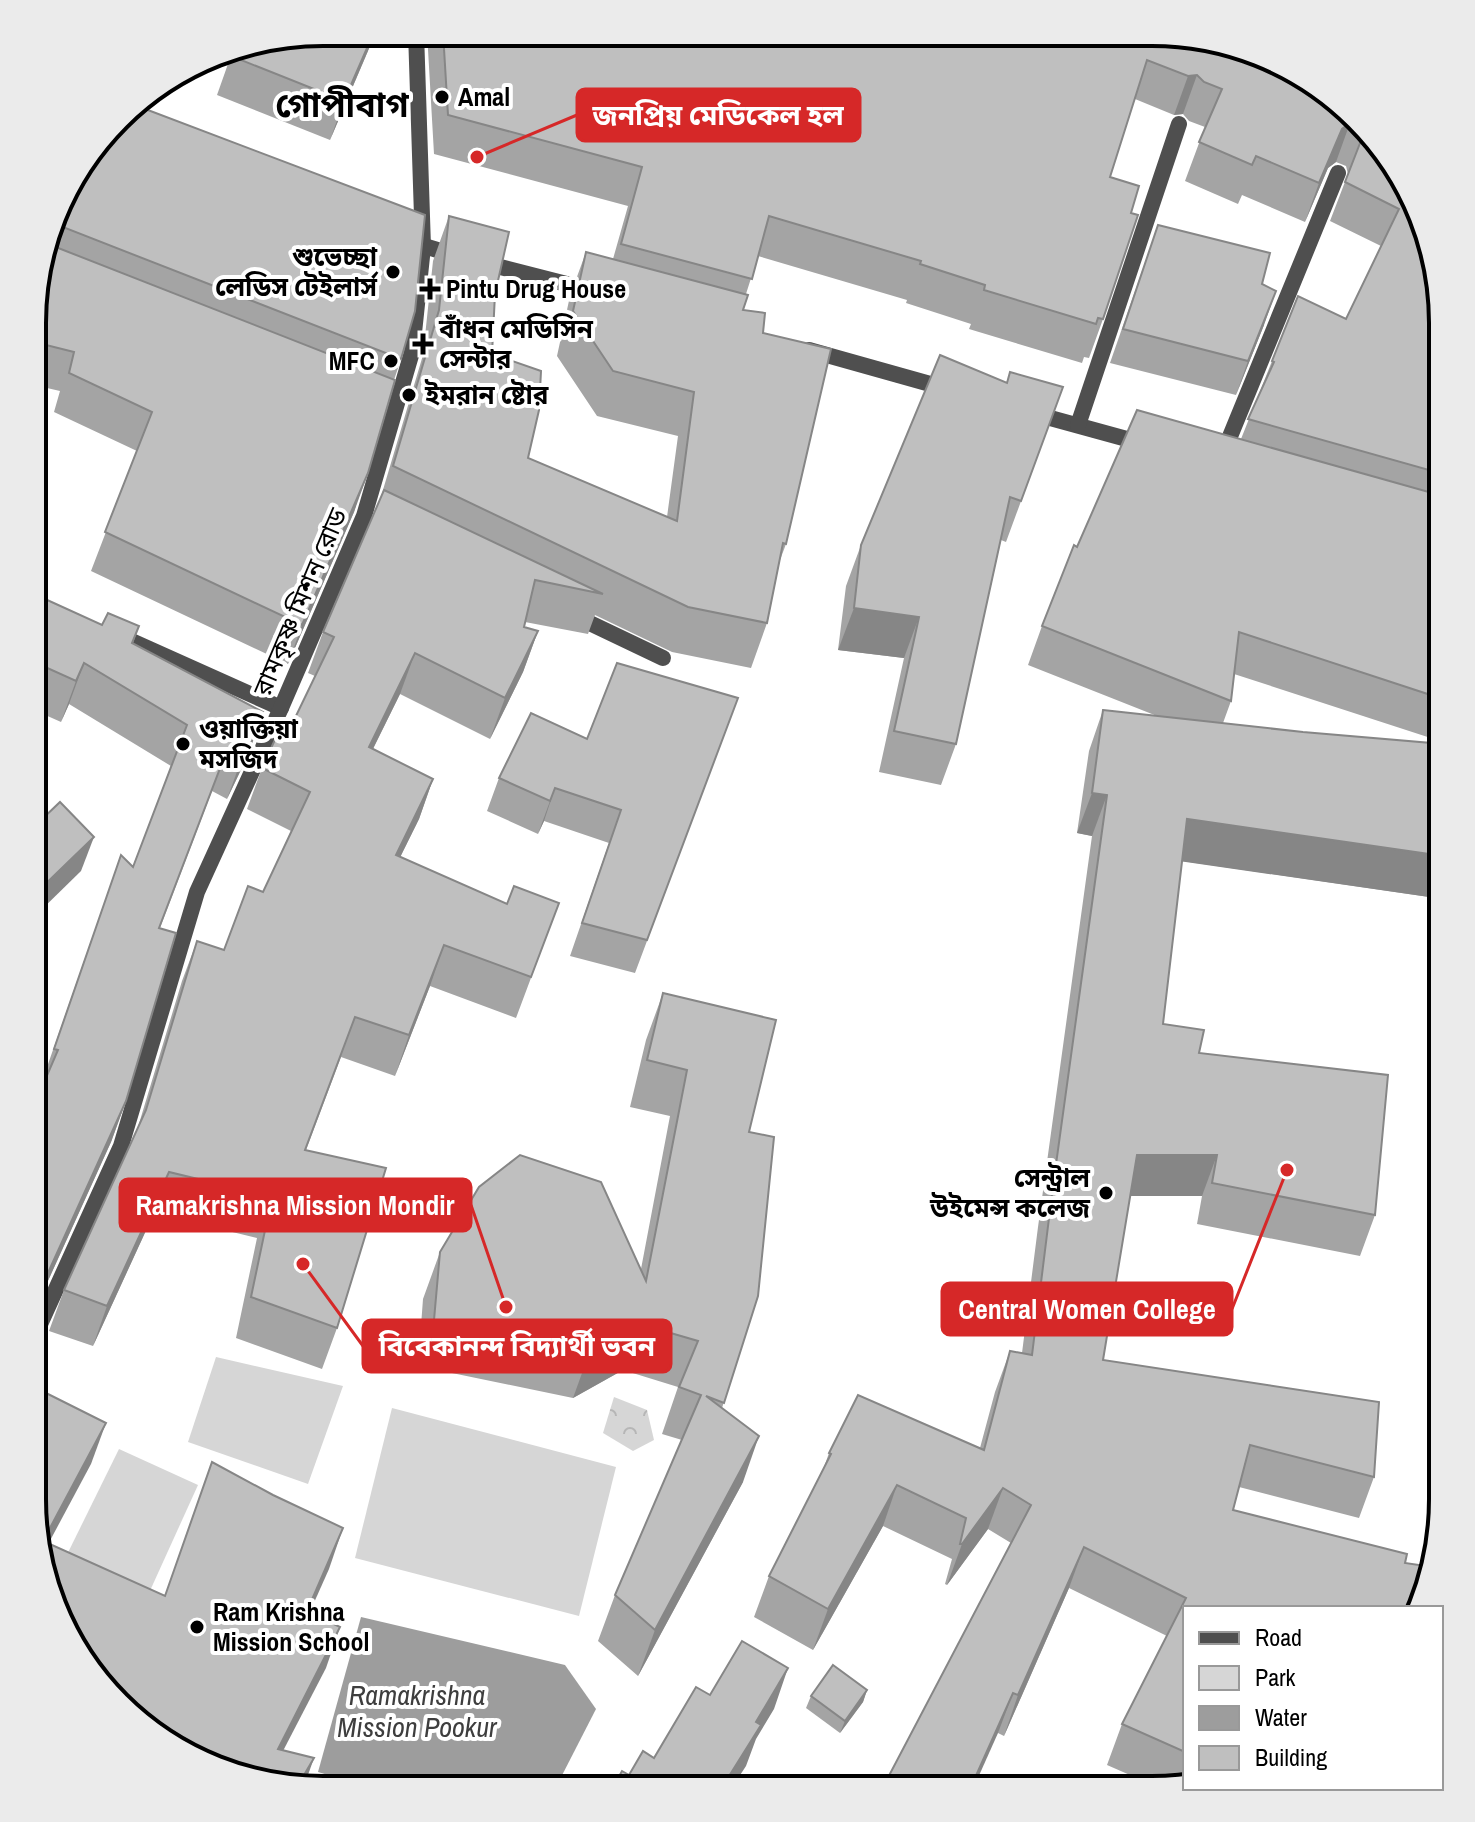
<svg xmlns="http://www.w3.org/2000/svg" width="1475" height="1822" font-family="'Archivo Narrow','Noto Sans Bengali',sans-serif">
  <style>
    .green { fill: #d6d6d6 }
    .forest { fill: url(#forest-crowns) }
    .water { fill: #9d9d9d }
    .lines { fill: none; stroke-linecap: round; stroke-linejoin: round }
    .street { stroke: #4f4f4f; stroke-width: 16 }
    .wall { fill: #a4a4a4 }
    .shaded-wall { fill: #868686 }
    .building { fill: #bfbfbf; stroke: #868686; stroke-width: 2 }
    .poi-dot { fill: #000; stroke: #fff; stroke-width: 3 }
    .labels { text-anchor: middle; stroke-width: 8; stroke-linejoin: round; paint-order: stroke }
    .poi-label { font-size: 26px; font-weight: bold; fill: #000; stroke: #fff; text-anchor: start }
    .street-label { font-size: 26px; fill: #000; stroke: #fff }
    .water-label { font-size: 28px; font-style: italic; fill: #3e3e3e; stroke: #fff }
    .district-label { font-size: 34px; font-weight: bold; fill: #000; stroke: #fff }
    .rim { fill: none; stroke: #000; stroke-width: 4 }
    .leader { fill: none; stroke: #d62828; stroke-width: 3 }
    .callout-dot { fill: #d62828; stroke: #fff; stroke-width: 3 }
    .callout { fill: #d62828; stroke: #d62828; stroke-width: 3 }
    .callout-label { font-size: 28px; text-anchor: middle; font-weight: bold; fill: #fff }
  </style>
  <defs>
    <pattern id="forest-crowns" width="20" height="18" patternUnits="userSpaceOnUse" patternTransform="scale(2)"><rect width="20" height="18" fill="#d6d6d6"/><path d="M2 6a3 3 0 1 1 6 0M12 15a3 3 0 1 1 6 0" fill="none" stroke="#b6b6b6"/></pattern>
  </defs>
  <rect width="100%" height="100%" fill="#fff"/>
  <g class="green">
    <polygon points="216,1357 343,1386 308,1484 188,1442"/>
    <polygon points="392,1408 616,1467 579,1616 355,1558"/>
    <polygon points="119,1449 198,1485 139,1615 54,1581"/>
  </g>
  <polygon class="forest" points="614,1397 647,1410 654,1440 633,1451 603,1433"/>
  <polygon class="water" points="361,1617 565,1665 596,1709 555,1789 374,1789 318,1772"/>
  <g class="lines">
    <g class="street">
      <polyline points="404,240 454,255"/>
      <polyline points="481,262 594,291"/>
      <polyline points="809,350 948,389"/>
      <polyline points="1032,413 1145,444"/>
      <polyline points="1078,425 1179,124"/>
      <polyline points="1222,456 1338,173"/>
      <polyline points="575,616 663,658"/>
      <polyline points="116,634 281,708"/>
      <polyline points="32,1342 121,1146 197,892 281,708 364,516 412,352 423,247 416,32"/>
    </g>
  </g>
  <g class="wall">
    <polygon points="376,32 330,140 217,95 234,47"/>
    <polygon points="427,32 1191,35 1331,99 1404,178 1443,322 1443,742 1234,674 1231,701 1223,723 1443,899 1182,861 1163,1024 1199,1053 1375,1215 1360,1256 1197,1224 1202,1196 1130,1196 1103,1360 1374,1477 1359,1518 1239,1487 1185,1608 1185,1785 1171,1789 1162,1789 1107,1765 1122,1724 1167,1636 1069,1588 1004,1736 998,1733 1011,1543 988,1529 947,1585 945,1584 952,1559 883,1526 813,1650 754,1617 769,1576 823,1470 829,1453 980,1448 995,1392 1010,1351 1022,1353 1038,1227 1092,836 1077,833 1089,751 1103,710 1157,716 1028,665 1042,626 1077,547 1241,439 1272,361 1346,319 1381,246 1330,221 1348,174 1346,166 1336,162 1328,168 1305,222 1242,195 1238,204 1185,181 1205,127 1189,121 1183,114 1174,115 1135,99 1110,177 1131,213 1103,319 1089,358 1084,357 1082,363 969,329 971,324 906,303 907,300 758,256 746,294 743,310 763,333 786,544 780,560 767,623 751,668 672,652 595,615 588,634 525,622 524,627 538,631 523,672 490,739 400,694 373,749 433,779 419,819 400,857 507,904 559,903 516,1018 430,986 395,1076 341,1057 306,1150 337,1328 322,1369 236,1338 257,1238 154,1213 93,1346 49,1331 64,1290 138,1127 182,981 197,941 224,950 263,892 291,831 247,809 262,768 295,718 315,676 308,673 323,632 380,500 423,355 433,261 449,216 495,294 492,354 528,458 667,517 678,436 597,416 557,356 570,296 586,252 613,259 628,206 434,154"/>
    <polygon points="71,178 401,359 394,380 354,512 288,664 91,571 137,451 54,412 60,391 34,385 35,284"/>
    <polygon points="1158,225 1262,284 1264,325 1236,395 1110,363"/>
    <polygon points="1063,387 1006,542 1001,540 956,744 941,785 879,772 904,658 838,650 846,586 861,545"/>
    <polygon points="34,594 102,625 139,626 133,643 249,753 227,799 212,791 160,928 126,1101 111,1142 32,1316 33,1108 41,1090 39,1090 121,855 133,867 171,766 69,704 61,722 34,710"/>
    <polygon points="738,698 635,973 570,956 609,843 544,821 538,834 487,811 499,778 587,739"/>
    <polygon points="663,993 749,1132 758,1296 722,1408 743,1482 638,1676 598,1641 615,1595 682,1440 662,1434 678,1387 623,1370 573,1398 418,1366 423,1299 440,1252 641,1269 670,1116 630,1107 646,1040"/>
    <polygon points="867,1690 863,1702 840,1733 806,1708 811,1696"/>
  </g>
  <g class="shaded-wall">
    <polygon points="374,32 376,32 330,140 344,101"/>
    <polygon points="1197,75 1183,114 1174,115 1188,76"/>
    <polygon points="1350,123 1336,162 1328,168 1305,222 1319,183 1342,129"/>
    <polygon points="1276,291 1264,325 1236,395 1248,361"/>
    <polygon points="368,473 354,512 288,664 302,625"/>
    <polygon points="854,608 919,617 904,658 838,650"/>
    <polygon points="538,631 523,672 490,739 505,698"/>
    <polygon points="415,653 400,694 354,787 369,747"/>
    <polygon points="84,663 69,704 61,722 76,681"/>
    <polygon points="263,712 249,753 227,799 242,758"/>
    <polygon points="433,779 419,819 381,896 396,855"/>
    <polygon points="555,788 544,821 538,834 550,801"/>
    <polygon points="1092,793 1107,795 1092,836 1077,833"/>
    <polygon points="1187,819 1443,856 1443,899 1172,860"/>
    <polygon points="94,837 81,871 33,918 33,896"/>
    <polygon points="444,945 430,986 395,1076 409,1035"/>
    <polygon points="126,1101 111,1142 32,1316 32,1309 37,1297"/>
    <polygon points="1137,1155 1217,1155 1202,1196 1122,1196"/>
    <polygon points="169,1172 154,1213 93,1346 107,1306"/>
    <polygon points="640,1324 623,1370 573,1398 590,1351"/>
    <polygon points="106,1423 91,1464 45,1550 43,1541"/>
    <polygon points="759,1436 743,1482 638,1676 655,1630"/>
    <polygon points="897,1485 883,1526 813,1650 828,1609"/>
    <polygon points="1003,1488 988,1529 947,1585 962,1544"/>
    <polygon points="343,1528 329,1569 292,1652 307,1611"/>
    <polygon points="1084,1547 1069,1588 1004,1736 1018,1695"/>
    <polygon points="340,1627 326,1668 269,1778 278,1749"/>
    <polygon points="788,1668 774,1709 756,1739 746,1766 731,1789 721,1789 756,1722"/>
    <polygon points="867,1690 863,1702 840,1733 845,1721"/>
    <polygon points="1013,1693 998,1733 973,1789 970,1789"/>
    <polygon points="314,1758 303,1789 297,1787"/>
  </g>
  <g class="building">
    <polygon points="323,32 374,32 344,101 231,56 234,47"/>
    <polygon points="443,32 1191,35 1311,80 1307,89 1331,99 1355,125 1350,123 1342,129 1319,183 1256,156 1252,165 1199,142 1222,89 1204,82 1197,75 1188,76 1147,60 1110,177 1139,186 1131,213 1138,215 1103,319 1098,318 1096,324 984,290 985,285 920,264 921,261 769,216 752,279 621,244 642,167 448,115"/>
    <polygon points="132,104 425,215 415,311 401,359 55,224 71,178"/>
    <polygon points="1361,132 1404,178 1443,322 1443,474 1248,419 1274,362 1272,361 1298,296 1346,319 1399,209 1345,182 1362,138"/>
    <polygon points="449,216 509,232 495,294 492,354 541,371 539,410 528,458 677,521 694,392 613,371 573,311 586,252 748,295 743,310 765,313 763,333 831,349 786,544 783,543 767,623 688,607 393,466 439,310"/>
    <polygon points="1158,225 1270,253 1262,284 1276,291 1248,361 1123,329"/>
    <polygon points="48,244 395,380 368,473 302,625 105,532 152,412 69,373 74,352 34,342 35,284"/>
    <polygon points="940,355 1007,383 1010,372 1063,387 1021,501 1010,497 956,744 894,731 919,617 854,608 861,545"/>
    <polygon points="1137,410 1443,496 1443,699 1239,632 1231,701 1042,626 1074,545 1077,547"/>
    <polygon points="384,490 603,594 535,580 524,627 538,631 505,698 415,653 369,747 433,779 396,855 507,904 514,886 559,903 531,977 444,945 409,1035 355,1017 305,1150 386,1168 337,1328 251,1297 272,1197 169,1172 107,1306 64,1290 146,1110 197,941 224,950 248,886 263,892 310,792 262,768 283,722 290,726 295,718 334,637 323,632"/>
    <polygon points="34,594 102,625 108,613 139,626 132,643 263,712 242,758 227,750 159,928 176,933 126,1101 37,1297 37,1304 32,1312 33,1172 36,1165 33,1163 33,1108 58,1050 54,1049 121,855 133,867 187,725 84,663 76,681 34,662"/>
    <polygon points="617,663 738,698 647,940 582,923 621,810 555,788 550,801 499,778 531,713 587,739"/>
    <polygon points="1103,710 1303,732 1443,744 1443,856 1187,819 1163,1024 1204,1030 1199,1053 1388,1075 1375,1215 1212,1183 1217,1155 1137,1155 1103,1360 1379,1402 1374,1477 1250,1445 1233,1510 1407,1554 1405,1563 1426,1566 1412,1608 1185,1608 1185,1752 1122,1724 1186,1598 1084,1547 1018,1695 1013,1693 970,1789 882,1789 1031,1505 1003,1488 962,1544 960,1544 966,1518 897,1485 828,1609 769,1576 831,1454 829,1453 858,1395 984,1450 1010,1351 1032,1355 1053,1186 1107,795 1092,793"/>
    <polygon points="60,802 94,837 33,896 33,818 38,823"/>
    <polygon points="663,993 776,1020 749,1132 774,1137 758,1296 724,1403 706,1396 759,1436 655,1630 615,1595 701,1395 679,1387 698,1341 640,1324 590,1351 434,1320 440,1252 479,1187 520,1155 601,1182 646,1281 687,1070 647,1060"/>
    <polygon points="32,1386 106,1423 43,1541 165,1596 212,1462 273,1495 343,1528 307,1611 340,1627 278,1749 314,1758 297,1787 162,1741 71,1644 32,1500"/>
    <polygon points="742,1641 788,1668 756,1722 761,1725 721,1789 612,1789 622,1771 629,1775 643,1751 654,1758 696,1687 710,1695"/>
    <polygon points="833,1665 867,1690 845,1721 811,1696"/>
  </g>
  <g class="poi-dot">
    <circle cx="442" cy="97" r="8"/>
    <circle cx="393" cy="272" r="8"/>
    <path d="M426 277h8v8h8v8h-8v8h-8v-8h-8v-8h8z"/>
    <path d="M419 332h8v8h8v8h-8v8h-8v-8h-8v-8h8z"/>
    <circle cx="391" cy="361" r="8"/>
    <circle cx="409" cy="395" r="8"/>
    <circle cx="183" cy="744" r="8"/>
    <circle cx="1106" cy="1193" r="8"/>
    <circle cx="197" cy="1627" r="8"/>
  </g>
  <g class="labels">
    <g class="poi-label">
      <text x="458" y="106">Amal</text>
      <text x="377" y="266" text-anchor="end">শুভেচ্ছা<tspan x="377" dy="30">লেডিস টেইলার্স</tspan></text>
      <text x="446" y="298">Pintu Drug House</text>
      <text x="439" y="338">বাঁধন মেডিসিন<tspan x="439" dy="30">সেন্টার</tspan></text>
      <text x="375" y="370" text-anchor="end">MFC</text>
      <text x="425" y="404">ইমরান ষ্টোর</text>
      <text x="199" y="738">ওয়াক্তিয়া<tspan x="199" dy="30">মসজিদ</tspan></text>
      <text x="1090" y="1187" text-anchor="end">সেন্ট্রাল<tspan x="1090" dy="30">উইমেন্স কলেজ</tspan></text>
      <text x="213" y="1621">Ram Krishna<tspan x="213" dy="30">Mission School</tspan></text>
    </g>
    <g class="street-label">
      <text transform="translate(300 602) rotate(-67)" y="9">রামকৃষ্ণ মিশন রোড</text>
    </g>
    <g class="water-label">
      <text x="417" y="1705">Ramakrishna<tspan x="417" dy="32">Mission Pookur</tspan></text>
    </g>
    <g class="district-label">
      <text x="342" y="117">গোপীবাগ</text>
    </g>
  </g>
  <path d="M0 0H1475V1822H0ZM323 46H1152A277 277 0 0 1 1429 323V1499A277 277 0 0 1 1152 1776H323A277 277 0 0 1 46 1499V323A277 277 0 0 1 323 46Z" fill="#ebebeb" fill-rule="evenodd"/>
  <path class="rim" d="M323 46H1152A277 277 0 0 1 1429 323V1499A277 277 0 0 1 1152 1776H323A277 277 0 0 1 46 1499V323A277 277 0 0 1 323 46Z"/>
  <path class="leader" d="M477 157L577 115M506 1307L471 1205M1287 1170L1232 1309M303 1264L363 1346"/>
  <g class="callout-dot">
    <circle cx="477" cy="157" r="8"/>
    <circle cx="506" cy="1307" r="8"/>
    <circle cx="1287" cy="1170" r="8"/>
    <circle cx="303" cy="1264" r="8"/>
  </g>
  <g class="callout">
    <rect x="577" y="89" width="283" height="52" rx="8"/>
    <rect x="120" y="1179" width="351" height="52" rx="8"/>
    <rect x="942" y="1283" width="290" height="52" rx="8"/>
    <rect x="363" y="1320" width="308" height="52" rx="8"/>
  </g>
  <g class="callout-label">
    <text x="718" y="125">জনপ্রিয় মেডিকেল হল</text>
    <text x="295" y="1215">Ramakrishna Mission Mondir</text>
    <text x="1087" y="1319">Central Women College</text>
    <text x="517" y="1356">বিবেকানন্দ বিদ্যার্থী ভবন</text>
  </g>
  <rect x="1183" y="1606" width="260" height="184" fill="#ffffff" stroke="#999999" stroke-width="2"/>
  <rect x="1199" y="1632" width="40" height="12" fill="#4f4f4f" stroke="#999999" stroke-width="2"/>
  <text x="1255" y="1646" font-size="24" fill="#000000">Road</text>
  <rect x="1199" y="1666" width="40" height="24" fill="#d6d6d6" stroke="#999999" stroke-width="2"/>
  <text x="1255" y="1686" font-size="24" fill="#000000">Park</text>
  <rect x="1199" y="1706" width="40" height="24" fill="#9d9d9d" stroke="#999999" stroke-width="2"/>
  <text x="1255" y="1726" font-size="24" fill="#000000">Water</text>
  <rect x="1199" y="1746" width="40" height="24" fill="#bfbfbf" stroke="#999999" stroke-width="2"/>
  <text x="1255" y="1766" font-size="24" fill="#000000">Building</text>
</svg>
